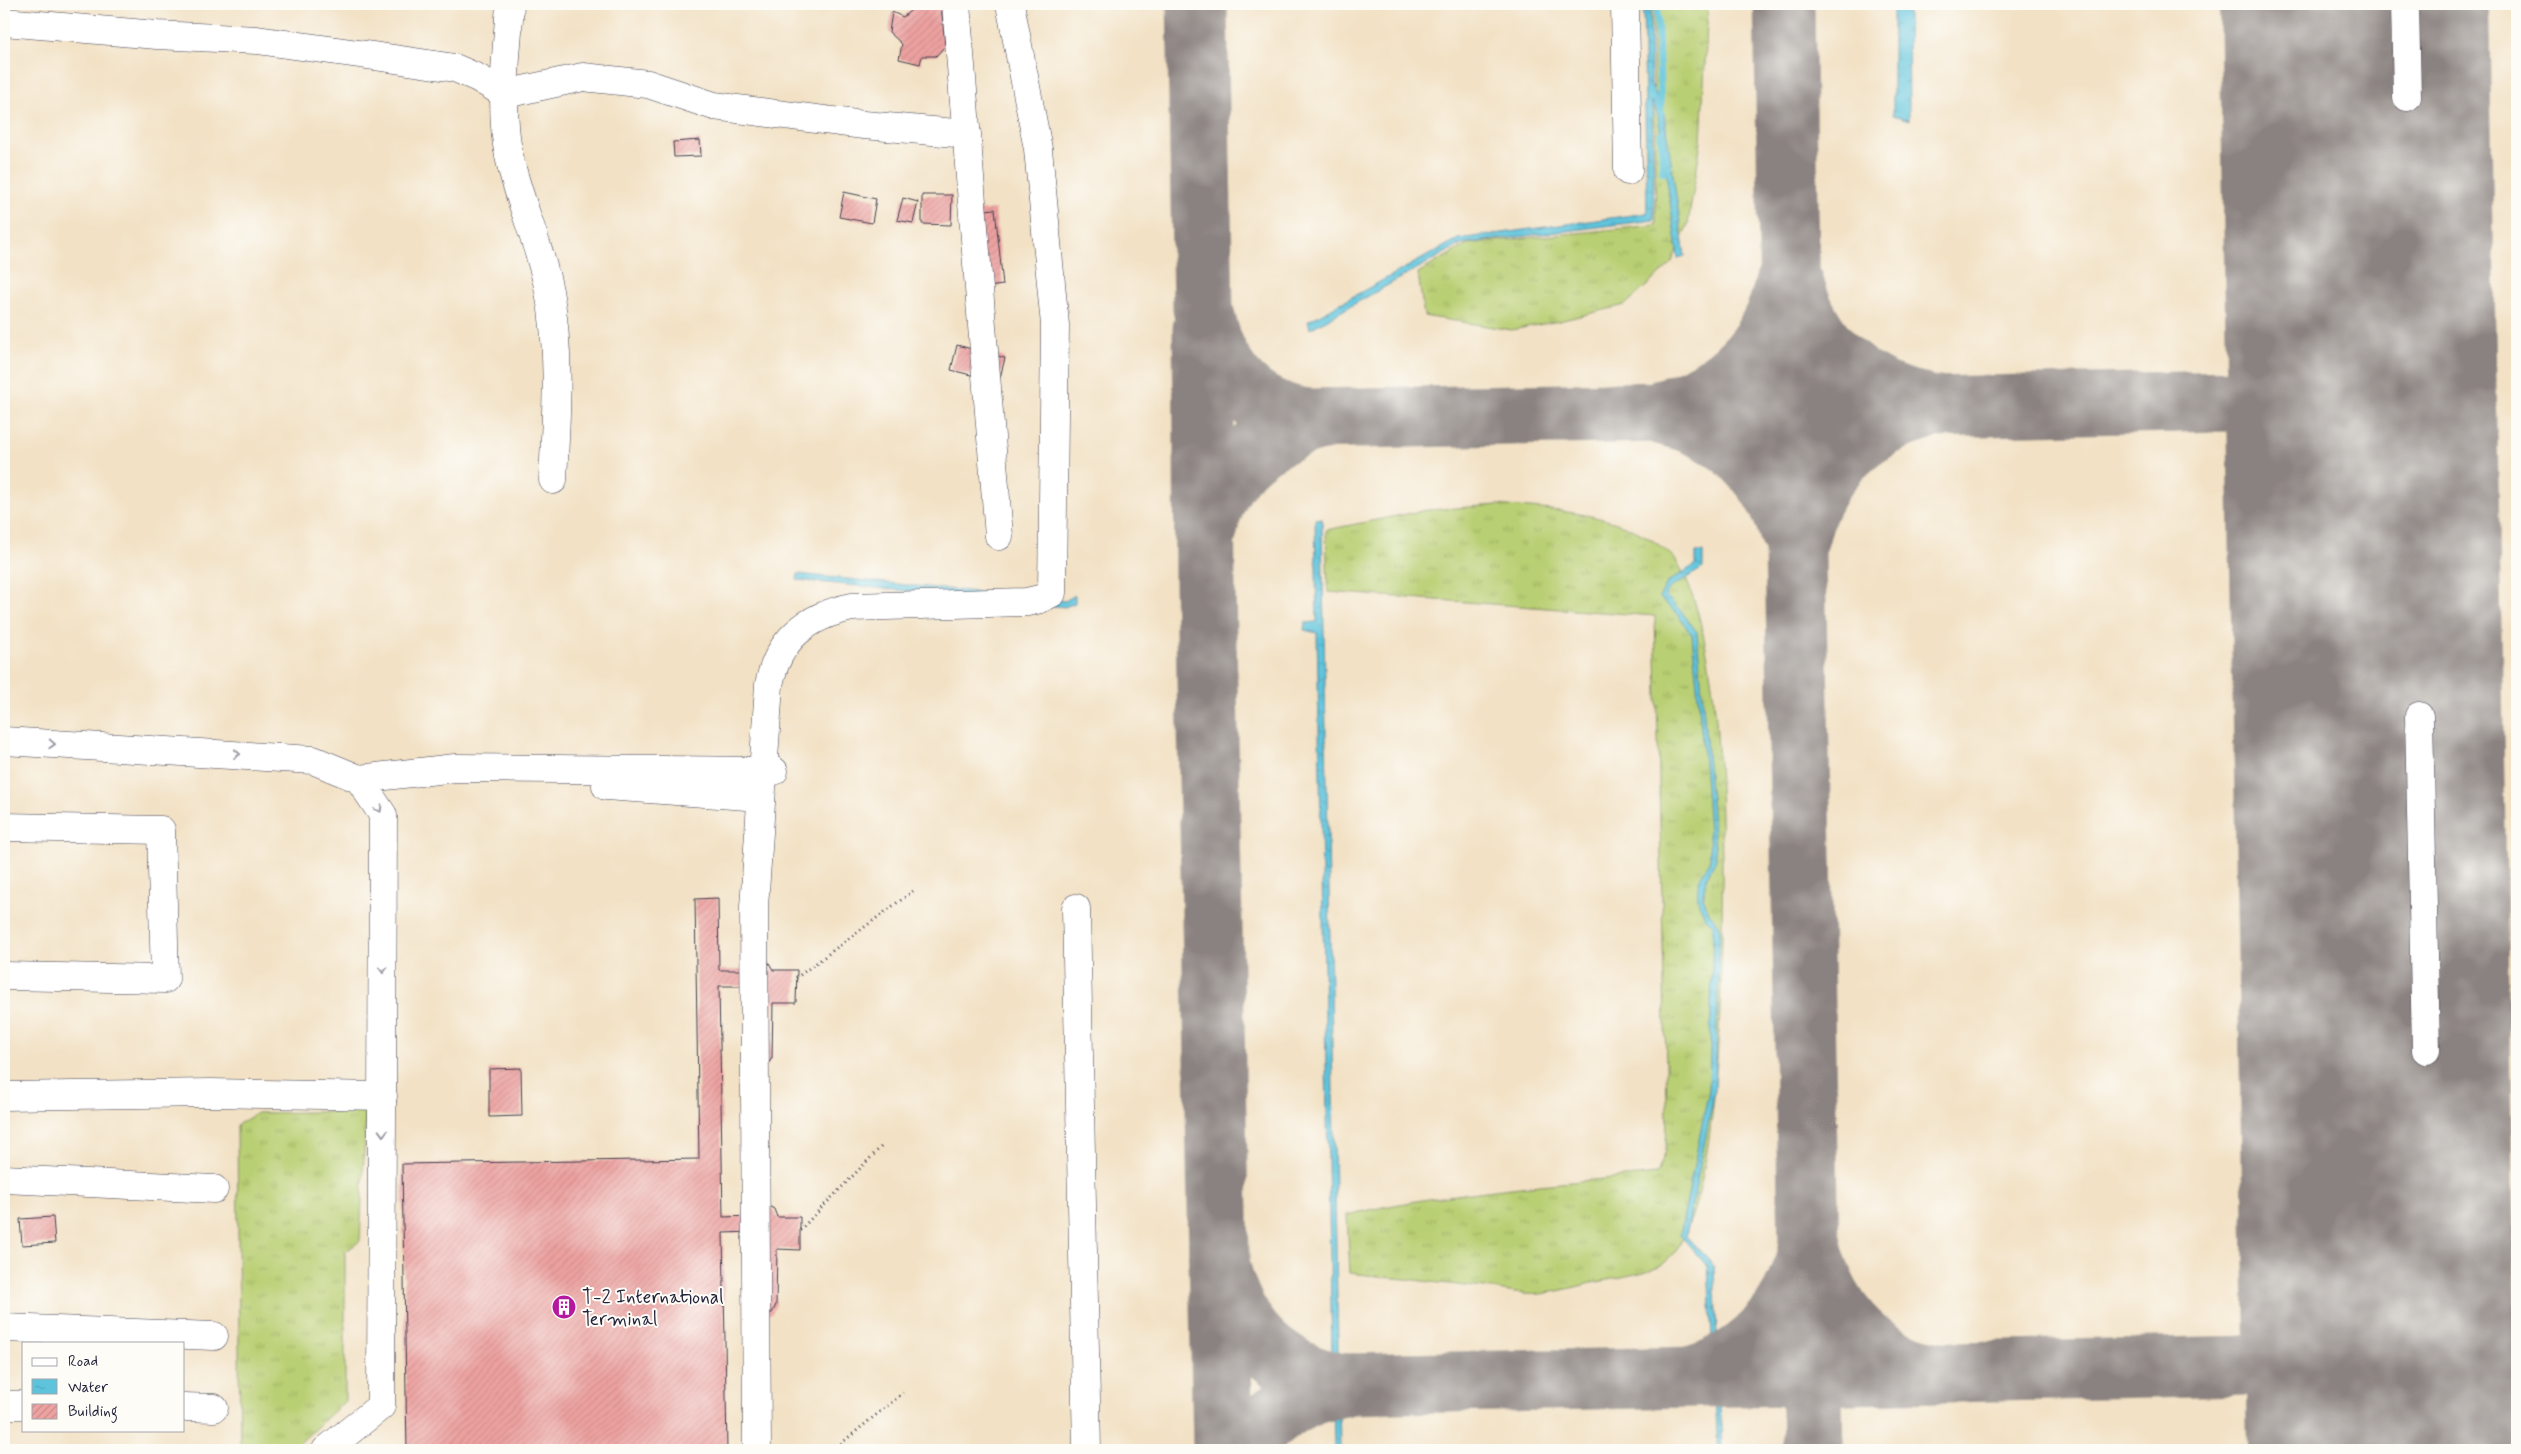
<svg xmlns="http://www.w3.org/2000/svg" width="2521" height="1454" font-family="Mynerve,sans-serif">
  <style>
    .grass { fill: url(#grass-tufts); stroke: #6e7857 }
    .water { fill: url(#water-ripples); stroke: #40738c }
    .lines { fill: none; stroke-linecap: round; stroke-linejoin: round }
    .stream { stroke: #5ec4dc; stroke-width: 7 }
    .taxiway { stroke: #8a8280; stroke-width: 61 }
    .runway { stroke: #8a8280; stroke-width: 154 }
    .building { fill: url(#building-hatch) }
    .minor-casing { stroke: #413f50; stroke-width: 29 }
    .path { stroke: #413f50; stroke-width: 3; stroke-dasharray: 1 4; stroke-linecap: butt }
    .minor { stroke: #fff; stroke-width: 28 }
    .oneway { stroke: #9c9ca7 }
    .labels { text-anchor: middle; stroke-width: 4; stroke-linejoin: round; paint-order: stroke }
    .poi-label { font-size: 19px; fill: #22223b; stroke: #fdfcf7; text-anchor: start }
  </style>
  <defs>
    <pattern id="grass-tufts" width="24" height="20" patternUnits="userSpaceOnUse" patternTransform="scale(1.25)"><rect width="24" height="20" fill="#b9cf73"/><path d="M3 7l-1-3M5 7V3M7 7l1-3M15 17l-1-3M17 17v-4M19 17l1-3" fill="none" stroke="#9fb164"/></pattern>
    <pattern id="water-ripples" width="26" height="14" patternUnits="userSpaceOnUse" patternTransform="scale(1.25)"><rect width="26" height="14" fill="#5ec4dc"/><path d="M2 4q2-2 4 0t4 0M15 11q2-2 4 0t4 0" fill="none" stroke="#51a8be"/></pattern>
    <pattern id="building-hatch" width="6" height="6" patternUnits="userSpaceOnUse" patternTransform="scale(1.25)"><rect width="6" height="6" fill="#eda2a0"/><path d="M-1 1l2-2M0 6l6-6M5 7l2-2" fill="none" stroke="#cb8b8b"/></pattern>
  </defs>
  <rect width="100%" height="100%" fill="#fdfcf7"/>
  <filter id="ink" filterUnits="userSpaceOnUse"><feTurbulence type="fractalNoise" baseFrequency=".02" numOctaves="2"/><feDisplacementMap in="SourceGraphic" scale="10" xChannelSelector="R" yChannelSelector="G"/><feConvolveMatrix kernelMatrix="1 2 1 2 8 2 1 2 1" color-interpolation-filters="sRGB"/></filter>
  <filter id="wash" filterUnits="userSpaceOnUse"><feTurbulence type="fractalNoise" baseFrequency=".0096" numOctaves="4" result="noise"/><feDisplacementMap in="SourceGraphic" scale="20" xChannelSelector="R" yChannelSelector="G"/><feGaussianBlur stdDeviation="1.12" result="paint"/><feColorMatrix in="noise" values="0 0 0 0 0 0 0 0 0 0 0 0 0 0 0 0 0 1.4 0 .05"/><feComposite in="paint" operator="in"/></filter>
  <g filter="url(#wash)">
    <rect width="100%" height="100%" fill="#f2e1c4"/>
    <g class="grass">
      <polygon points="1652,4 1708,4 1701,142 1688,224 1671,264 1625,305 1559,321 1511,330 1424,316 1418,273 1467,244 1656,225"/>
      <path d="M1498,505C1555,511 1617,511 1663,548C1668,552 1673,556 1676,561C1702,597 1714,688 1717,734C1724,821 1736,1222 1661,1265C1645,1274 1625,1276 1607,1280C1585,1284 1563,1291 1540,1294C1523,1296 1502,1290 1485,1288C1440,1283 1395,1278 1350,1273L1347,1215C1448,1191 1553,1184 1657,1174L1666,1151L1667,1106L1655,616L1328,592L1326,530L1427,510Z"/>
      <polygon points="366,1111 360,1241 345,1252 345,1401 292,1450 240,1450 237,1125 257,1113"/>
    </g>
    <g class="water">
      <polygon points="1643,4 1650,4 1651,84 1664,114 1685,256 1678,258 1658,116 1652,101 1654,220 1461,244 1310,329 1308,321 1458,239 1647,213"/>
      <polygon points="1893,4 1908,4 1909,120 1893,115"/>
      <polygon points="1322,518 1322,528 1340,1450 1334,1450 1317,633 1304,630 1305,623 1317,622 1315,519"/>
      <path d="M1696,552H1703V568L1670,588L1665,595L1681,611L1697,632L1716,860L1706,879L1703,897L1709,913L1720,926L1715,1090L1686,1236L1714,1266L1722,1450H1718L1708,1267L1680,1235L1709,1089L1713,925C1698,912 1693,892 1702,874C1705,868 1710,863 1710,857C1707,783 1699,709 1692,635L1677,614L1659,597L1667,583L1696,564Z"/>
      <polygon points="798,574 1065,601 1075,595 1075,603 1065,607 797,580"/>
    </g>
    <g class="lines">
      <g class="stream">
        <polyline points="1657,4 1661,113"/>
        <polyline points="1661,134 1663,172"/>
      </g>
      <g class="taxiway">
        <path d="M1197,4L1203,308C1214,368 1245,411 1309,419L2286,400C2341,394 2397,353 2408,295C2413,271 2410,244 2410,219C2409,178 2408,138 2407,97"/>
        <polyline points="1784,4 1813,1450"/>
        <path d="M1794,284C1810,343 1857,391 1918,402"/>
        <polyline points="1203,328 1205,586 1223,1450"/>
        <path d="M2286,400C2361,407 2408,445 2416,523L2419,716"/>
        <path d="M1666,408C1726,391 1772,346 1785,284"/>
        <path d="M1666,416C1727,429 1774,474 1790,534"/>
        <path d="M1207,531C1218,465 1267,432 1327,419"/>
        <path d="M1799,537C1813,473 1859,429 1920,412"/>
        <path d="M2426,1050L2430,1226C2429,1237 2430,1249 2427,1260C2412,1310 2353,1356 2304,1365C2356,1373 2407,1399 2427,1450"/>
        <path d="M2433,1221C2435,1284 2458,1326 2517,1352"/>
        <path d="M1219,1263C1234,1329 1276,1374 1345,1384L2304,1365"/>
        <path d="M1693,1376C1758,1358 1800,1304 1810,1239C1822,1304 1863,1358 1931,1370"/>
        <path d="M1244,1450C1268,1410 1307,1393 1351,1384L1340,1385"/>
        <path d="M2439,1450C2444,1406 2478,1379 2517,1365"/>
      </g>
      <g class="runway">
        <polyline points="2296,4 2324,1450"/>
        <polyline points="2412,4 2441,1450"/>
      </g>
    </g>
    <g id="blocks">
      <g class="building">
        <polygon points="918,4 941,4 945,46 936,56 922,56 920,64 899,59 902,44 889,32 892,12 903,17"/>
        <polygon points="700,140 701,156 674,157 673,142"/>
        <polygon points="844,192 876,199 872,223 839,217"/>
        <polygon points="922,195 952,195 951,225 922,224"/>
        <polygon points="903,198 918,202 913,223 897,220"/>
        <polygon points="995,209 1003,285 980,288 966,212"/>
        <polygon points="957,345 1005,358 999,382 951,370"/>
        <polygon points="718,898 719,970 748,970 767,959 773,970 797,970 796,1003 773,1003 772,1058 766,1067 748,986 719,986 723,1217 752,1216 767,1205 774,1209 777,1217 800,1217 800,1250 777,1249 776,1305 772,1313 766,1315 752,1232 723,1233 727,1450 407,1450 402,1164 699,1159 695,899"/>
        <polygon points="521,1068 522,1116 489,1117 489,1069"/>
        <polygon points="53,1217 55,1243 22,1245 20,1219"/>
      </g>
    </g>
  </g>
  <g filter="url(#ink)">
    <use href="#blocks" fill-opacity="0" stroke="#413f50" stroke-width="1"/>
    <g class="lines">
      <defs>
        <g id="minor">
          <path d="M510,4C507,52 499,108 509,156C519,202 540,245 549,291C561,354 556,417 553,480"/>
          <polyline points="956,4 999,536"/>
          <polyline points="1625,4 1628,171"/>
          <polyline points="2405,4 2407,97"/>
          <polyline points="4,22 157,35 257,40 388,58 455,68 478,78 505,94 583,77 648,84 714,106 864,125 967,134"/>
          <polyline points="2419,716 2426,1050"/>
          <polyline points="4,741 313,760 359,779 383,815 381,1406 326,1450"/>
          <polyline points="359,779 455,768 774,771"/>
          <polyline points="606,786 761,797"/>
          <polyline points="4,827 161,830 165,979 4,976"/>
          <polyline points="1076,908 1087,1450"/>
          <polyline points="4,1096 211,1093 383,1096"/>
          <polyline points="4,1179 214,1189"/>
          <polyline points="4,1328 214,1336"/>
          <polyline points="4,1405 24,1405"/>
          <polyline points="184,1407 214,1408"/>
          <path d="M757,1450L754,907L769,685C778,639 807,616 852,607L1027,602L1040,599L1052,593L1055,325L1038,149L1010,4"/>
        </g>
      </defs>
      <use href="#minor" class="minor-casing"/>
      <g class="path">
        <polyline points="796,978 913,891"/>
        <polyline points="800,1230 882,1146"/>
        <polyline points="833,1450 903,1393"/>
      </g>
      <use href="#minor" class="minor"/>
    </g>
    <defs><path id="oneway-chevron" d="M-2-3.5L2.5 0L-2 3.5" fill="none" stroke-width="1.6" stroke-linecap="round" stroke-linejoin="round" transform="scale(1.25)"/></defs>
    <g class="oneway">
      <use href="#oneway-chevron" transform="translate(52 744) rotate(3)"/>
      <use href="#oneway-chevron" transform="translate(237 754) rotate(4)"/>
      <use href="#oneway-chevron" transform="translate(379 809) rotate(59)"/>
      <use href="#oneway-chevron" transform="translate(383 970) rotate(90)"/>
      <use href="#oneway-chevron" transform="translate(383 1133) rotate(91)"/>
    </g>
  </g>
  <defs>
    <symbol id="building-disc" viewBox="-11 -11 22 22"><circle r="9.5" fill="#b5179e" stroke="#fdfcf7"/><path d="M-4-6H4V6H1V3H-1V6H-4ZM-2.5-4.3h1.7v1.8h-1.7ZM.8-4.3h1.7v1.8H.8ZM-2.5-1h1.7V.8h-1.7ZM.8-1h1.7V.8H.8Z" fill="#fff"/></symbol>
  </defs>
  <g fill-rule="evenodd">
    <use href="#building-disc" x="550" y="1293" width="28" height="28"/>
  </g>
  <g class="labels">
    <g class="poi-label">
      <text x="582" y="1303">T-2 International<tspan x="582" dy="22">Terminal</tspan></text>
    </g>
  </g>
  <rect width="2521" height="1454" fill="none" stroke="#fdfcf7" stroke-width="20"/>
  <rect x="22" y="1342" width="162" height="90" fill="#fdfcf7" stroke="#a5a5ac"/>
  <rect x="32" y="1358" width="25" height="8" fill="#ffffff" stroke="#a5a5ac"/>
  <text x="68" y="1366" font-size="15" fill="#22223b">Road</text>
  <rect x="32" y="1379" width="25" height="15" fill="url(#water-ripples)" stroke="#a5a5ac"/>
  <text x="68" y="1392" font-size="15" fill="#22223b">Water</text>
  <rect x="32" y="1404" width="25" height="15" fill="url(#building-hatch)" stroke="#a5a5ac"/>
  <text x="68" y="1416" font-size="15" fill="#22223b">Building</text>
</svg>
